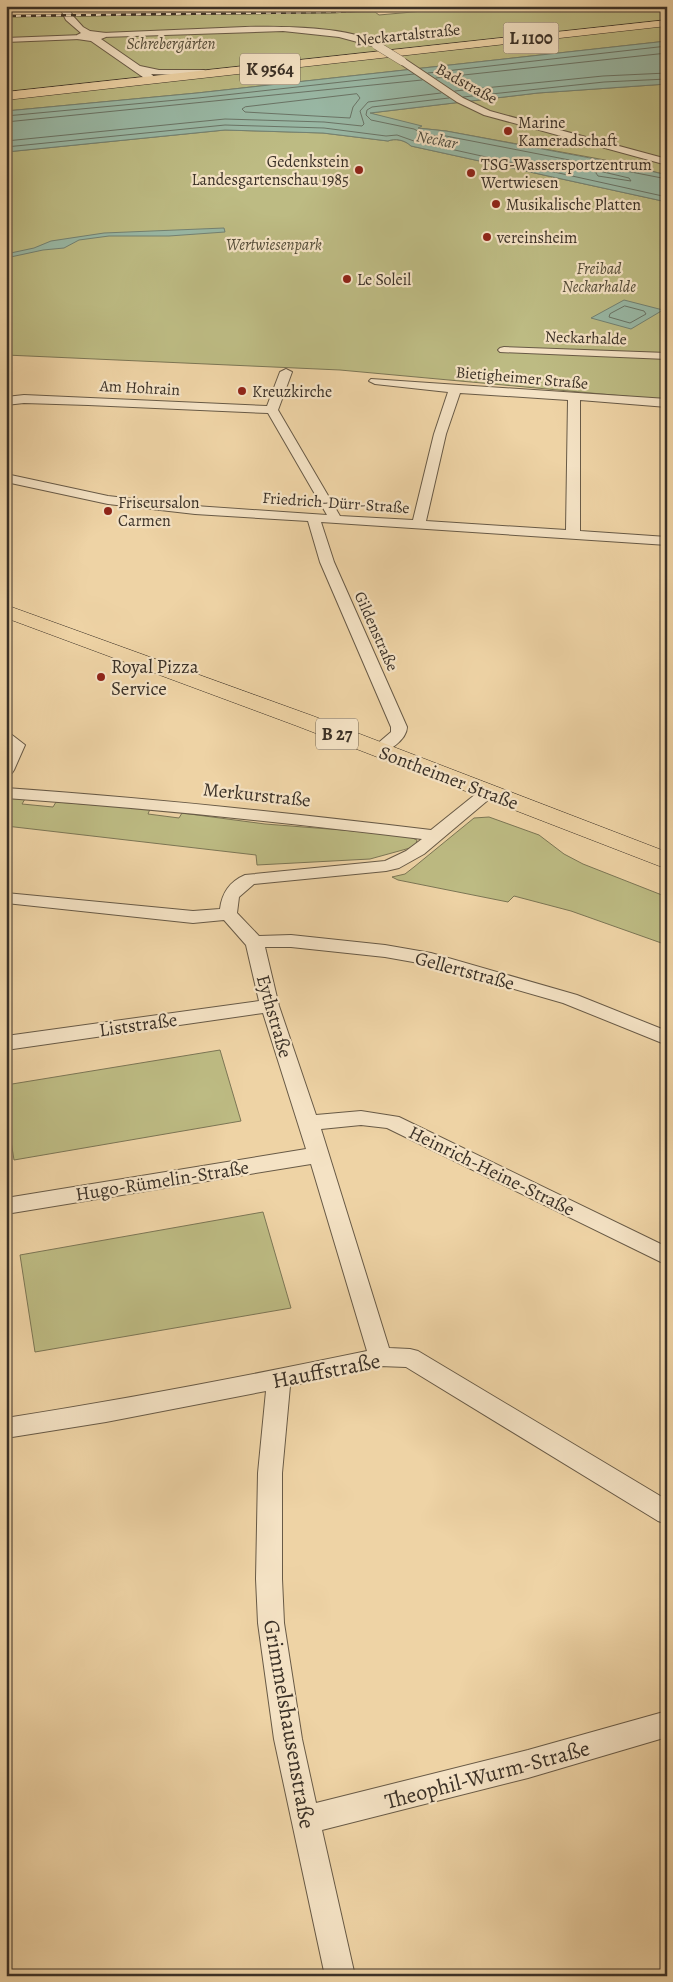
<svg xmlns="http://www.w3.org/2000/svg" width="673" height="1982" font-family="Alegreya,serif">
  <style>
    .green { fill: #bdbb83; stroke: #7c7655 }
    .water { fill: #99b8a5; stroke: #738273 }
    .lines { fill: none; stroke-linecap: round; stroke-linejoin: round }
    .shore { stroke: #6a7466; stroke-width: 1 }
    .minor-casing { stroke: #685a46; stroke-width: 2 }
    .tertiary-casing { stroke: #685a46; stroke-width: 2 }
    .primary-casing { stroke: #3b3127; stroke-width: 1 }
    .minor { fill: #f4e2c4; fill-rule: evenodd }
    .tertiary { fill: #f4e2c4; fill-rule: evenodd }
    .primary { fill: #eed3a5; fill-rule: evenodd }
    .rail-casing { stroke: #3b3127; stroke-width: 2.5 }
    .rail { stroke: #f4e2c4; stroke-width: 2; stroke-dasharray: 5; stroke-linecap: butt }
    .minor-bridge-casing { stroke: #685a46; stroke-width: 9; stroke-linecap: butt }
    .minor-bridge { stroke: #f4e2c4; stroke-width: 8 }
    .poi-dot { fill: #8f2418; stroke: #f4e2c4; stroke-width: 2 }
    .labels { text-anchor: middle; stroke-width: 4.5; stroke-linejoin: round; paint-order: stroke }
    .far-street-label { font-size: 16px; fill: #3b3127; stroke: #f4e2c4 }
    .far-park-label { font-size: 16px; font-style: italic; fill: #554d39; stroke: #f4e2c4 }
    .far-poi-label { font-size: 16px; fill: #3b3127; stroke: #f4e2c4; text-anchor: start }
    .far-water-label { font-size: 16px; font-style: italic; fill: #4e4c40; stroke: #f4e2c4 }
    .shield { fill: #f4e2c4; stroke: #726656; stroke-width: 1 }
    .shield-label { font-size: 18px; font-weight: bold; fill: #3b3127 }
    .poi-label { font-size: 19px; fill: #3b3127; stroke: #f4e2c4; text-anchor: start }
    .street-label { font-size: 19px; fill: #3b3127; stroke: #f4e2c4 }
    .near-street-label { font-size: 22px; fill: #3b3127; stroke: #f4e2c4 }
  </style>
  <rect width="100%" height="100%" fill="#eed3a5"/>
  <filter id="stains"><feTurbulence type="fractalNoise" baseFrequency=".004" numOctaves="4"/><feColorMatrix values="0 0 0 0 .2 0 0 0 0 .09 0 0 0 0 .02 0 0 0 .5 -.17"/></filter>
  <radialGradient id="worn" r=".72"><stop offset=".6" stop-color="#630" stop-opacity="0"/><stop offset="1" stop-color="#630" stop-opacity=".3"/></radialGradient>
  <g class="green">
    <polygon points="479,6 667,6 667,41 197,93 6,111 6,17 375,12 379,15"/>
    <polygon points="667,84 667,175 616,162 446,131 417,128 370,113 538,93"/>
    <path d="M225,130L323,133L388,141C395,138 405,140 411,146L667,202V400L340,370L6,355V152Z"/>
    <polygon points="6,797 25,799 22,804 53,807 56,802 150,809 148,814 179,818 182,813 265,824 405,835 417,840 416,844 410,848 370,859 257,865 256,855 6,826"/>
    <polygon points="489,817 539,835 564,854 583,864 667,897 667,945 571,911 514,896 508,902 398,880 392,877 405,874 414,867 474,818"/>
    <polygon points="220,1050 241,1121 14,1160 6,1109 6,1085"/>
    <polygon points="263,1212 291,1308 35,1352 20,1255"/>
  </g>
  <g class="water">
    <path d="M667,41V84L538,93L370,113L422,126L418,128L446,131L617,163L667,175V202L411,146C405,140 395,138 388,141L323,133L225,130L6,152V111L197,93Z"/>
    <polygon points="224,228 225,232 169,236 109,236 79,240 64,248 43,250 6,258 6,254 34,248 51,241 104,233"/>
    <polygon points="624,300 663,310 631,329 591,318"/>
  </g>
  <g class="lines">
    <g class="shore">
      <polyline points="428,73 667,46"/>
      <polyline points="436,78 667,53"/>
      <polyline points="455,91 603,76 667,73"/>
      <polygon points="357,94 360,98 353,107 350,118 245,112 242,109 245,107"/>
      <polyline points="463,97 604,82 667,79"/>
      <polyline points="449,98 372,107 367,110 366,115 371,120 414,129 425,135 446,136 667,179"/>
      <polyline points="6,116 198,98 414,74"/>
      <polyline points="6,122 422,80"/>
      <polyline points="6,141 225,119 324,122 362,126 364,124 360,111 368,102 441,93"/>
      <polyline points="6,147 225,125 324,128 386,136 397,135 414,141 667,197"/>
      <polygon points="599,171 629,178 631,181 598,176 596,173"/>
      <polygon points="625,306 644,311 646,314 630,323 609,317 610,314"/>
    </g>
    <defs>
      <g id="minor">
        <path d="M245,27C277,26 354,26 380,45L376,47L339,37L283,31L103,37L99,35L103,33Z"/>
        <polygon points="83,35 83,39 80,39 6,42 6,38"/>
        <polygon points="399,59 405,59 463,98 490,111 667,159 667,165 484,115 457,102 399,63"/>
        <polygon points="504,347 667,353 667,359 500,352 498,350 500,348"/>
        <path d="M286,369L292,372L278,410L340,516L413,520L434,434L448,392L375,384L369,381L371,379L667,399V407L580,400V531L667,537V545L321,522L334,562L407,727C407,740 385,756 372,753L370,750L391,732V727L320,562L308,521L195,514L108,504L6,482V474L108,496L195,506L327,515L268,413L88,405L24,403L6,405V397L24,395L267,406L280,372ZM460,393L568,400L566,530L426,521L446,434Z"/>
        <polygon points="6,733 12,735 25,745 14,770 12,773 6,775 6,751 8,746 6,745"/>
        <path d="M488,787L494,789L496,792L494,795L424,854L399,868L386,871L254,884L239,897L237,913L259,936L291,935L385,945L431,953L577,995L667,1031V1045L563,1003L430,965L385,957L291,947H265L279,1006L316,1115L361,1111L399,1117L667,1247V1265L387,1128L361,1125L321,1129L389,1348L410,1349L418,1351L667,1500V1524L658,1521L406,1367L380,1366L290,1386L282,1473V1579L284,1623L302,1739L316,1803L528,1750L667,1711V1737L528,1778L322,1830L355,1976H325L274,1739L258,1623L256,1579L258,1473L266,1391L106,1422L6,1438V1418C127,1399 247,1376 367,1351L311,1164L6,1214V1198L306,1149L263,1013L6,1050V1036L259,1001L246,945L224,920L193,923L6,903V893L193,911L220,909C222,893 229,882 245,875L385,861L406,851L422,839C283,822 145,808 6,798V788C149,798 290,813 431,830L482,789Z"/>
      </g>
      <polygon id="tertiary" points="59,6 67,6 73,16 83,27 90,31 106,33 106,37 101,39 140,66 159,70 204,70 209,73 204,76 151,74 158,80 156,82 150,82 91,41 77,39 77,35 81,33 66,20"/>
      <g id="primary">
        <polygon points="667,20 667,26 6,100 6,92"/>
        <polygon points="6,605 313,716 667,852 667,869 297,726 6,618"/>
      </g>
    </defs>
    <use href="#minor" class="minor-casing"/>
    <use href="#tertiary" class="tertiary-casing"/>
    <use href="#primary" class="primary-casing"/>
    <use href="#minor" class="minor"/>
    <use href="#tertiary" class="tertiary"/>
    <use href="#primary" class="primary"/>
    <defs>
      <g id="rail">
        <polyline points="91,8 131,6"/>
        <polyline points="6,16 335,12 440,6"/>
      </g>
    </defs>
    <use href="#rail" class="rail-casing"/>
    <use href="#rail" class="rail"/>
    <defs>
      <polyline id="minor-bridge" points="376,45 402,61"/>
    </defs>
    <use href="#minor-bridge" class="minor-bridge-casing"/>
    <use href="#minor-bridge" class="minor-bridge"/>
  </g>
  <g class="poi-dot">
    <circle cx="508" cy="131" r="5"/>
    <circle cx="359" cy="170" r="5"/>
    <circle cx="471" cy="173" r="5"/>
    <circle cx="496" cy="204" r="5"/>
    <circle cx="487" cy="237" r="5"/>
    <circle cx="347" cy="279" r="5"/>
    <circle cx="242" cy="391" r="5"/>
    <circle cx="108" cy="511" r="5"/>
    <circle cx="101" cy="677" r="5"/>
  </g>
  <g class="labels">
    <g class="far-street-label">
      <text transform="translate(408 34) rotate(-6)" y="6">Neckartalstraße</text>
      <text transform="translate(467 83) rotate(29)" y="6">Badstraße</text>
      <text transform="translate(586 337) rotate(2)" y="6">Neckarhalde</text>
      <text transform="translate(522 377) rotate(5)" y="6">Bietigheimer Straße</text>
      <text transform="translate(140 387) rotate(3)" y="6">Am Hohrain</text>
      <text transform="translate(336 502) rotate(4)" y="6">Friedrich-Dürr-Straße</text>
      <text transform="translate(377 631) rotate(66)" y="6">Gildenstraße</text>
    </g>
    <g class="far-park-label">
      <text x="171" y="49">Schrebergärten</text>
      <text x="274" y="250">Wertwiesenpark</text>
      <text x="599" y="274">Freibad<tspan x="599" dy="18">Neckarhalde</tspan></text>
    </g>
    <g class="far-poi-label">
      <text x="518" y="128">Marine<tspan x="518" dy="18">Kameradschaft</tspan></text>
      <text x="349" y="167" text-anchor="end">Gedenkstein<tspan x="349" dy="18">Landesgartenschau 1985</tspan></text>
      <text x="481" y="170">TSG-Wassersportzentrum<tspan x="481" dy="18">Wertwiesen</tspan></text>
      <text x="506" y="210">Musikalische Platten</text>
      <text x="497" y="243">vereinsheim</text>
      <text x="357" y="285">Le Soleil</text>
      <text x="252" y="397">Kreuzkirche</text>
      <text x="118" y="508">Friseursalon<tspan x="118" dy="18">Carmen</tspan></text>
    </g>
    <g class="far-water-label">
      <text transform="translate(437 139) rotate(11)" y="6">Neckar</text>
    </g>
    <g class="shield">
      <rect x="503.5" y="22.5" width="55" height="31" rx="4"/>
      <rect x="240" y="53.5" width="60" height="31" rx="4"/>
      <rect x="316" y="718.5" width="42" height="31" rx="4"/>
    </g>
    <g class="shield-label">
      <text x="531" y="44">L 1100</text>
      <text x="270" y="75">K 9564</text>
      <text x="337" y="740">B 27</text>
    </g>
    <g class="poi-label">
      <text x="111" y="673">Royal Pizza<tspan x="111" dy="22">Service</tspan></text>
    </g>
    <g class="street-label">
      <text transform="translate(449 777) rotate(21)" y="7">Sontheimer Straße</text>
      <text transform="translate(257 794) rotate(6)" y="7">Merkurstraße</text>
      <text transform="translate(465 970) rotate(15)" y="7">Gellertstraße</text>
      <text transform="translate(275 1016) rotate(74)" y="7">Eythstraße</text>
      <text transform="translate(138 1024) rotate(-8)" y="7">Liststraße</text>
      <text transform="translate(492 1170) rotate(26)" y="7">Heinrich-Heine-Straße</text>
      <text transform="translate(162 1180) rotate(-9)" y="7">Hugo-Rümelin-Straße</text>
    </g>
    <g class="near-street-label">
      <text transform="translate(326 1370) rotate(-11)" y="8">Hauffstraße</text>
      <text transform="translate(290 1724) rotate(80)" y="8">Grimmelshausenstraße</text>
      <text transform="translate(487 1774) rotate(-15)" y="8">Theophil-Wurm-Straße</text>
    </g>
  </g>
  <rect width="673" height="1982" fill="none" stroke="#eed3a5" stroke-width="25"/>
  <rect x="8" y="8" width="658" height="1967" fill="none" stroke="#3b3127" stroke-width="2.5"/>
  <rect x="12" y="12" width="648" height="1957" fill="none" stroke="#3b3127"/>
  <rect width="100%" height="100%" filter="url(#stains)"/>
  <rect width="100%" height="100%" fill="url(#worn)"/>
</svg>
